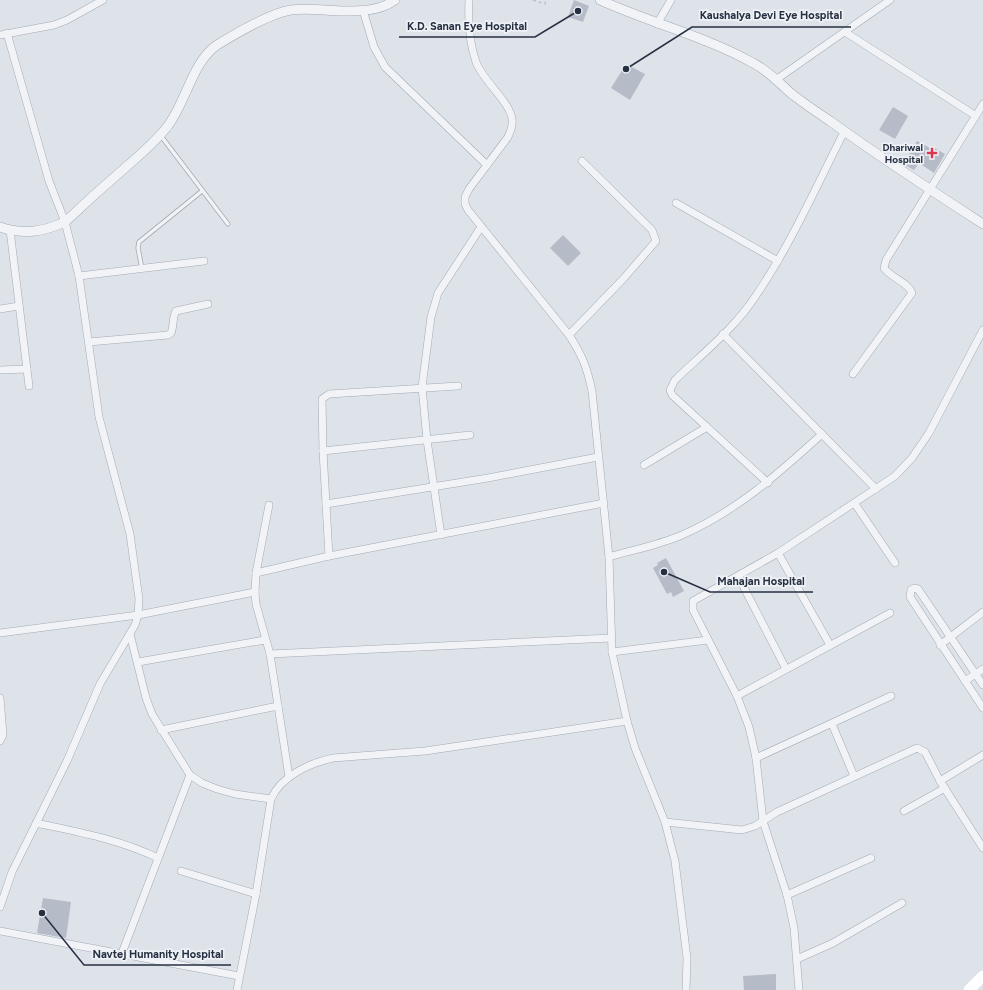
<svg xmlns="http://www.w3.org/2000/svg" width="983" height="990" font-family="Figtree,sans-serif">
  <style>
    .building { fill: #b5bcc7 }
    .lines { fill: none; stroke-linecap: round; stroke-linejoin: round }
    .service-casing { stroke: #a3aab4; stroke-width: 5 }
    .minor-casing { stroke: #a3aab4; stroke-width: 8 }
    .tertiary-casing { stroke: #a3aab4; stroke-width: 10 }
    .path { stroke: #bdc0c8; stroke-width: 1.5; stroke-dasharray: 3 3; stroke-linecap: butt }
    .service { stroke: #f2f3f7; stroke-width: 3.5 }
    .minor { stroke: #f2f3f7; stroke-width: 7 }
    .tertiary { stroke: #f2f3f7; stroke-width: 9 }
    .secondary { stroke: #fff; stroke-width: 11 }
    .poi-dot { fill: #da374f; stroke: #eef2f7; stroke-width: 1.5 }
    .labels { text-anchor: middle; stroke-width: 3.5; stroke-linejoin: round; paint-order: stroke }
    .poi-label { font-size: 10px; font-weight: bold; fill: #263042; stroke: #eef2f7; text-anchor: end }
    .leader { fill: none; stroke: #263042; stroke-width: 1.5 }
    .callout-dot { fill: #263042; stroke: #eef2f7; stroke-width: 1.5 }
    .callout-label { font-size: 11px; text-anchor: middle; font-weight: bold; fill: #263042; stroke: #eef2f7; stroke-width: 3.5; stroke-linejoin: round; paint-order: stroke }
  </style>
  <rect width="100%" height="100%" fill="#dee3e9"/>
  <g class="building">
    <polygon points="574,0 589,6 583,22 568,17"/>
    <polygon points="626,64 645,74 630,100 611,88"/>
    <polygon points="893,107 908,116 895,139 879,130"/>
    <polygon points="917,141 930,148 931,146 945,154 934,173 919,163 914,170 903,164"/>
    <polygon points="563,235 581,253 568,266 550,248"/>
    <polygon points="666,558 684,591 673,597 671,592 667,594 653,568 658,565 657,563"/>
    <polygon points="43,898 71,902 66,938 37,933"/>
    <polygon points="776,974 776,990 744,990 743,976"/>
  </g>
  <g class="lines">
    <defs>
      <g id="service">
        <polyline points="161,136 228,224"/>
        <polyline points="142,269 138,248 139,242 202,191"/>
      </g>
      <g id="minor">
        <path d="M469,0C468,20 469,42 476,62C483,81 510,102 512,119C513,126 511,131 508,137L469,189L465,197V204L468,210L569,335C582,355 587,367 592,391L609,557L612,652L627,721L635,748L665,822L675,861L687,958L686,990"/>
        <polyline points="363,10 374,47 385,67 487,165"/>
        <polyline points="657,24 671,0"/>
        <polyline points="845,32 976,116"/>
        <polyline points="0,35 54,25 67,20 103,0"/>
        <polyline points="777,79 890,0"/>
        <polyline points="676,203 778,261"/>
        <polyline points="10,230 29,386"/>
        <polyline points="79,276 204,261"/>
        <polyline points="0,309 19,306"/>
        <polyline points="723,334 876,489"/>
        <polyline points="569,335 624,278 656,241 652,230 582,161"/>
        <path d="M89,342L168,335L171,333C174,326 172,318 176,311L208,304"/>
        <polyline points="0,370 27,369"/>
        <path d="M853,374L912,293C908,282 891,278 884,268L886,260L983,104"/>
        <polyline points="323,451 470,435"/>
        <polyline points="644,465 707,427"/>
        <path d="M768,483L672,395L670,390L675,380C702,354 734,329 755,297C790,246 816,187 844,132"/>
        <polyline points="326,504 488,478 598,457"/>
        <polyline points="855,504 895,563"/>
        <polyline points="269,505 256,573 255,592 256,604 270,654 289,777"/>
        <polyline points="441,535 427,440 422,387 431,317 438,293 481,227"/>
        <polyline points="778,553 830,645"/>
        <polyline points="329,556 323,451 322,399 329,394 458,386"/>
        <path d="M609,557C633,550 659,545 682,535C737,511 778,474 822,434"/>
        <polyline points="256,573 329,556 604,503"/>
        <polyline points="738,576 786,669"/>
        <polyline points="0,633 138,615 255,592"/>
        <polyline points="130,634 146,698 152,714 190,775 202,783 217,789 235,794 271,799"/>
        <polyline points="940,645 983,612"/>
        <polyline points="612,652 708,640"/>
        <polyline points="270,654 611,638"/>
        <polyline points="138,662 265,640"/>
        <polyline points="965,681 983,669"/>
        <polyline points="983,685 918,589 914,588 911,590 910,597 983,708"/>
        <polyline points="737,696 890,613"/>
        <polyline points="0,698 3,735 0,741"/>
        <polyline points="832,724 854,776"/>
        <polyline points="161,730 278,706"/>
        <polyline points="756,758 891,696"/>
        <polyline points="940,781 983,755"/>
        <polyline points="904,811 945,788"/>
        <polyline points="665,822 742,830 755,826 777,812 917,748 925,752 940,781 983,848"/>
        <path d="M36,823C78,832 119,839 158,858"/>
        <polyline points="181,871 256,894"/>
        <polyline points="787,895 871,858"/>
        <polyline points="0,907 12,872 67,761 100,684 135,625 138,615 139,599 130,534 99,417 79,276 65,222 49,181 7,33"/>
        <polyline points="0,931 239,976"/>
        <polyline points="122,953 190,775"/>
        <polyline points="797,959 833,943 902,903"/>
        <path d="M237,990L256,894L271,799C281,776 310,763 333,758L425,751L627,721"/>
        <polyline points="799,990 794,928 787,895 763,821 756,758 749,727 737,696 693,610 693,601 778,553 895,476 912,458 929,433 983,330"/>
      </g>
      <g id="tertiary">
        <path d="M600,0C650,23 705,36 753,63C769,71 780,84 793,95C805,104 818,113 830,121C880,157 932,191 983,224"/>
        <path d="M0,227C24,235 42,232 65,222C85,203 105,185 126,167C140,155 155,142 167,127C186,103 192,62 217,45C235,34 271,13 291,10C323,6 368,20 395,0"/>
      </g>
    </defs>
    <use href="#service" class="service-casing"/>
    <use href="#minor" class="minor-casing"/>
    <use href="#tertiary" class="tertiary-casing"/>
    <polyline class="path" points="533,0 545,4 546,0"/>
    <use href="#service" class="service"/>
    <use href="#minor" class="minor"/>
    <use href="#tertiary" class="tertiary"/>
    <polyline class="secondary" points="969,990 983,976"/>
  </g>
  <path class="poi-dot" d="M930 147h4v4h4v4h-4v4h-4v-4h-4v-4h4z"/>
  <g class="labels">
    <g class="poi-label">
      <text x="923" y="151">Dhariwal<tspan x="923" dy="12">Hospital</tspan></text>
    </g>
  </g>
  <path class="leader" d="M626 69L692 27H851M578 11L535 37H399M664 572L710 592H813M42 913L84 965H231"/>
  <g class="callout-dot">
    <circle cx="626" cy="69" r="4"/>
    <circle cx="578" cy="11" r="4"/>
    <circle cx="664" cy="572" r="4"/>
    <circle cx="42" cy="913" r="4"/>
  </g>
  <g class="callout-label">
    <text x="771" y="19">Kaushalya Devi Eye Hospital</text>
    <text x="467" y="30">K.D. Sanan Eye Hospital</text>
    <text x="761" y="585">Mahajan Hospital</text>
    <text x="158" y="958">Navtej Humanity Hospital</text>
  </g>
</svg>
